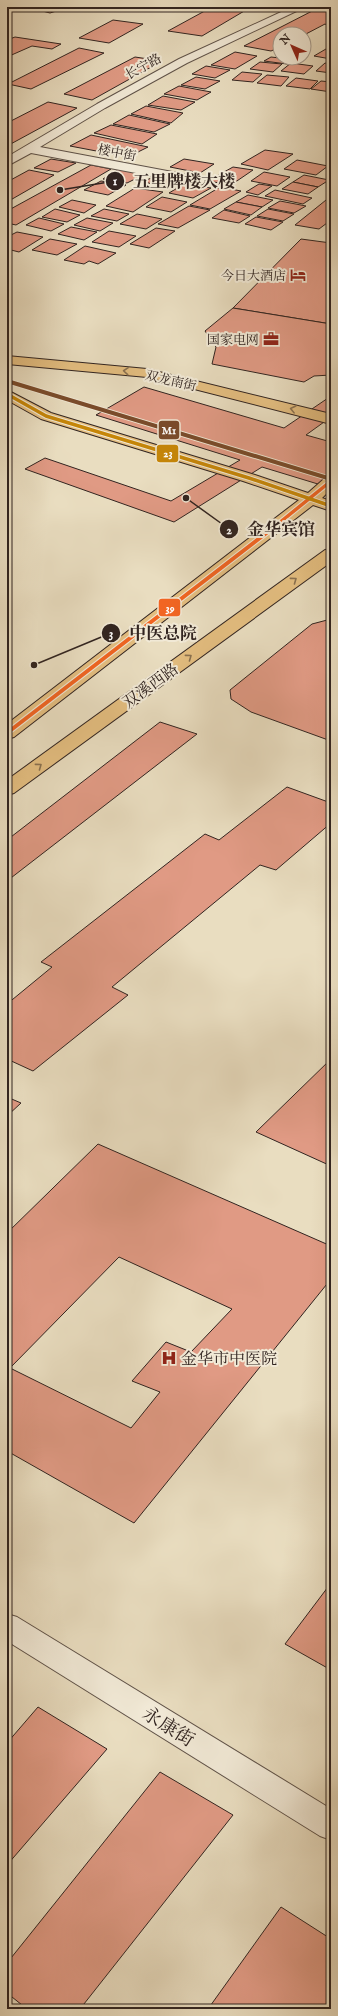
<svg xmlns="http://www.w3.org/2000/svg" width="338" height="2016" font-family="'IM FELL English','Noto Serif SC',serif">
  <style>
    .building { fill: #e09a84; stroke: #312420; fill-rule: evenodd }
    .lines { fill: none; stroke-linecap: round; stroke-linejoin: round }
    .minor-casing { stroke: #5f5248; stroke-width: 2 }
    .major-casing { stroke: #312420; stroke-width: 2 }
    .minor { fill: #f1e9d6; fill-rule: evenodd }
    .major { fill: #e4be80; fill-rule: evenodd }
    .bus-1-far1-casing { stroke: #f1e9d6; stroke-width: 5.5 }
    .bus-1-casing { stroke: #f1e9d6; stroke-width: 6 }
    .bus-2-casing { stroke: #f1e9d6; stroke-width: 5.5 }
    .bus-1-far1 { stroke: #f26522; stroke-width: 3.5 }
    .bus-1 { stroke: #f26522; stroke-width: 4 }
    .bus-2 { stroke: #c68608; stroke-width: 3.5 }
    .metro-1-casing { stroke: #f1e9d6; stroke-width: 6 }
    .metro-1 { stroke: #7a4b2a; stroke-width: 4 }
    .oneway { stroke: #8a7150 }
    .labels { text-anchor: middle; stroke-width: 4; stroke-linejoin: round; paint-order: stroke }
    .far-street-label { font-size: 13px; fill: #312420; stroke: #f1e9d6 }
    .far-poi-label { font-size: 13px; fill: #312420; stroke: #f1e9d6; text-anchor: end }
    .street-label { font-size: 16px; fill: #312420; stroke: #f1e9d6 }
    .poi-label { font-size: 16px; fill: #312420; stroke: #f1e9d6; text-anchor: start }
    .near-street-label { font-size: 19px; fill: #312420; stroke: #f1e9d6 }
    .leader { fill: none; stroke: #312420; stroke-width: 1.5 }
    .callout-dot { fill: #312420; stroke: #f1e9d6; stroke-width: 1.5 }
    .mark-label { font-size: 12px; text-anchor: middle; font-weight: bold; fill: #fff }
    .callout-label { font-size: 17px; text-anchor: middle; font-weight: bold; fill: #312420; stroke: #f1e9d6; stroke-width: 4; stroke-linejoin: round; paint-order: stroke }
    .line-badge { stroke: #f1e9d6; stroke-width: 1.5 }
    .badge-label { font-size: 11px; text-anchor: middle; font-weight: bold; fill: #fff }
  </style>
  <rect width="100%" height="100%" fill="#e9ddc0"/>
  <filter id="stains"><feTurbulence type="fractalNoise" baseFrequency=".005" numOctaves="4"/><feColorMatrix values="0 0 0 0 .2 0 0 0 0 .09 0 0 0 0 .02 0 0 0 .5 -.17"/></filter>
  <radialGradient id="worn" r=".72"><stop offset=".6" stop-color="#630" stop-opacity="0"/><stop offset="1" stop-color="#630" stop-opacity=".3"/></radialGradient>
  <g class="building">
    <polygon points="27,7 69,7 50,13"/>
    <polygon points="212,7 251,7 202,36 168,31"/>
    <polygon points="318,8 331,10 331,27 325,24 304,35 280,34 280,47 271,51 244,46"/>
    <polygon points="113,20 143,24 109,43 79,38"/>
    <polygon points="15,37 61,44 52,49 32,46 7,57 7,40"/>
    <polygon points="331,46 331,59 314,56"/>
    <polygon points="79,48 104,53 31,89 8,84"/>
    <polygon points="235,52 257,56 235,69 211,65"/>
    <polygon points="135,57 162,61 92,100 64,94"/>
    <polygon points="271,57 280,58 294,59 287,64 264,61"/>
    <polygon points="260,62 282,64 273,72 250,69"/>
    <polygon points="291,63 313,66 304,74 281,71"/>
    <polygon points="325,63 331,64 331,73 316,71"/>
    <polygon points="206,66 230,70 215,78 192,74"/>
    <polygon points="242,72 262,74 253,82 232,80"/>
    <polygon points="267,75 289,77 281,86 257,83"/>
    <polygon points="196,77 220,81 205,89 181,85"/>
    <polygon points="296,78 318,81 310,89 286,86"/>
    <polygon points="321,81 331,82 331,92 311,89"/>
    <polygon points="179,86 211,92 197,100 164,94"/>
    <polygon points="163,96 195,102 181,110 148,105"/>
    <polygon points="48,102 77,108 7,146 7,123"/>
    <polygon points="146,106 183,113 171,123 131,114"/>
    <polygon points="129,115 170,124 154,132 113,124"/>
    <polygon points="111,125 157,134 142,144 94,133"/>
    <polygon points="91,135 148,147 128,157 70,146"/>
    <polygon points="265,150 293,154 268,170 241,164"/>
    <polygon points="51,159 76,163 58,172 34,168"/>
    <polygon points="184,159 214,164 200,173 170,167"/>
    <polygon points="297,160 328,166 316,175 284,169"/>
    <polygon points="91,165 111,169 16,225 7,223 7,211"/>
    <polygon points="233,167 253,170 231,185 208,181"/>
    <polygon points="119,169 145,174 127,183 103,179"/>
    <polygon points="29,170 54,175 7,202 7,182"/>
    <polygon points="264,172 290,177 277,186 251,181"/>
    <polygon points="304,175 329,180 318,187 293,182"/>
    <polygon points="155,176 179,181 168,187 143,182"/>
    <polygon points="101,181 126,185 108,195 84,190"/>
    <polygon points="293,182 318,187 308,194 282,189"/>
    <polygon points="184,184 211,188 193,198 169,193"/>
    <polygon points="259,184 272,186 258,195 246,192"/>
    <polygon points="220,187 241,191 210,209 190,205"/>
    <polygon points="135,188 163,192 133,212 106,206"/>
    <polygon points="275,190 312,198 303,204 265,196"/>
    <polygon points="248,195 273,200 262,207 236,202"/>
    <polygon points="331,196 331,220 319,229 295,225"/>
    <polygon points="162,197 187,202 171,212 146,207"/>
    <polygon points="72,200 96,205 84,213 59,207"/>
    <polygon points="280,201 306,206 294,213 268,208"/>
    <polygon points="236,202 262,207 251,215 224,209"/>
    <polygon points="189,206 210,210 178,228 158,224"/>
    <polygon points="55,209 80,215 67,222 42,217"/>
    <polygon points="104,209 129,214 117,221 91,216"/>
    <polygon points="268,209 294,214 283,221 257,216"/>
    <polygon points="224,210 250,216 239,223 212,218"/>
    <polygon points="137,214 162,219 146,229 120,224"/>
    <polygon points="256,217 283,222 271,230 245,224"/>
    <polygon points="39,218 64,224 51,231 26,225"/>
    <polygon points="87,218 113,223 100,231 74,225"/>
    <polygon points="71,227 97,232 84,240 58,234"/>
    <polygon points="156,228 175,231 149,248 130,244"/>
    <polygon points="109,231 136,236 119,247 92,242"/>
    <polygon points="17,232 43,237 19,252 7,249 7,237"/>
    <polygon points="50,239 77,244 57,255 32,250"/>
    <polygon points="301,239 331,243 331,324 233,308"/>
    <polygon points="85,246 116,253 98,264 89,261 84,264 64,260"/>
    <polygon points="233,308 331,324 331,375 314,376 304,382 212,364 216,347 205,331"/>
    <polygon points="144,387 284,428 331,396 331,417 306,435 331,442 331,488 262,467 174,522 25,469 45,458 171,501 240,460 96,415"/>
    <polygon points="331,619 331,741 251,712 231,699 230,690 312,624"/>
    <polygon points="160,722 197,734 7,881 7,840"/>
    <polygon points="287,787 331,803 331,823 276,870 260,865 112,987 128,995 33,1071 7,1059 7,1004 52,967 41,962 205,834 219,840"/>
    <polygon points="331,1059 331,1166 256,1132"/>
    <polygon points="7,1097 21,1103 7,1116"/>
    <path d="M98,1144L331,1246V1279L134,1523L7,1451V1233ZM119,1257L232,1309L191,1352L166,1342L132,1381L160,1392L131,1428L10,1368Z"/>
    <polygon points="331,1583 331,1670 285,1644"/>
    <polygon points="38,1707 107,1749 7,1865 7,1743"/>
    <polygon points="160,1772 233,1815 80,2009 27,2009 7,1993 7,1963"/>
    <polygon points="281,1907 331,1939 331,2009 208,2009"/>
  </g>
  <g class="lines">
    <defs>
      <g id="minor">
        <polygon points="292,7 305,7 187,63 105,108 40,147 199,177 203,178 205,181 203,184 199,185 31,153 7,166 7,157 97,104 179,59"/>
        <polygon points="7,1614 17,1617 331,1809 331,1840 320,1836 7,1641"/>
      </g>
      <g id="major">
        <polygon points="7,356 147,369 331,414 331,424 147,377 7,364"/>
        <polygon points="7,390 51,413 255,475 308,493 325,478 331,476 331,489 322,498 331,501 331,511 313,505 14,737 7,739 7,724 299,500 243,481 41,419 7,400"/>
        <polygon points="331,549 331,562 14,793 7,795 7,780 325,550"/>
      </g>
    </defs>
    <use href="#minor" class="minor-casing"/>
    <use href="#major" class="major-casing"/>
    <use href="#minor" class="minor"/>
    <use href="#major" class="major"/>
    <defs>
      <polyline id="bus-1-far1" points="268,532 331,481"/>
      <polyline id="bus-1" points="7,733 269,531"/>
      <polyline id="bus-2" points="7,394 46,416 249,478 331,506"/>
    </defs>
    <use href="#bus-1-far1" class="bus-1-far1-casing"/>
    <use href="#bus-1" class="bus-1-casing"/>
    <use href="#bus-2" class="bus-2-casing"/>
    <use href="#bus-1-far1" class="bus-1-far1"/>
    <use href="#bus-1" class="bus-1"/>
    <use href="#bus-2" class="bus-2"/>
    <defs>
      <polyline id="metro-1" points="7,381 331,479"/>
    </defs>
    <use href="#metro-1" class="metro-1-casing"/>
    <use href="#metro-1" class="metro-1"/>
  </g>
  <defs><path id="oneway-chevron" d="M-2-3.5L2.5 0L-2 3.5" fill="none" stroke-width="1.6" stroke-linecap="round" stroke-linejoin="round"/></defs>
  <g class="oneway">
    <use href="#oneway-chevron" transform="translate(126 371) rotate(-175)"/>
    <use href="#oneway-chevron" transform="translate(293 409) rotate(-166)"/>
    <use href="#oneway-chevron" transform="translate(294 580) rotate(-36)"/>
    <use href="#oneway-chevron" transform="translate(189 657) rotate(-36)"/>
    <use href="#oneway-chevron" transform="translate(39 766) rotate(-36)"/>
  </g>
  <defs>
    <symbol id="hotel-bare" viewBox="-9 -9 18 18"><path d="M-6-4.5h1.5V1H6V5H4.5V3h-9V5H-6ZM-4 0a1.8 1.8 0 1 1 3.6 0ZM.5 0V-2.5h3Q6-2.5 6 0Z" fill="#8f2418" stroke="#f1e9d6" stroke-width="2.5" paint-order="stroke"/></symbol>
    <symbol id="office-bare" viewBox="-9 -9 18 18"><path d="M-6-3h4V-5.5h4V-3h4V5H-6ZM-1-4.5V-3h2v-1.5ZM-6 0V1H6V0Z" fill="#8f2418" stroke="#f1e9d6" stroke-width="2.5" paint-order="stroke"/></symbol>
    <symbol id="hospital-bare" viewBox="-9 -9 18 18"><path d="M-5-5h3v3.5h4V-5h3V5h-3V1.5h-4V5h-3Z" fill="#8f2418" stroke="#f1e9d6" stroke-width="2.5" paint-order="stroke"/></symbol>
  </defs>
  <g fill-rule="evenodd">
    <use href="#hotel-bare" x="287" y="264" width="22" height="22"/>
    <use href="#office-bare" x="260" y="328" width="22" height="22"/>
    <use href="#hospital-bare" x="158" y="1347" width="22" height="22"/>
  </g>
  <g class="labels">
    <g class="far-street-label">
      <text transform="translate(143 66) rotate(-29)" y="5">长宁路</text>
      <text transform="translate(117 152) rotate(11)" y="5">楼中街</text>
      <text transform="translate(171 380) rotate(13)" y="5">双龙南街</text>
    </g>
    <g class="far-poi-label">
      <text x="286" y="280">今日大酒店</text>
      <text x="259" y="344">国家电网</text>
    </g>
    <g class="street-label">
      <text transform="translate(150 685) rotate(-36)" y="6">双溪西路</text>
    </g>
    <g class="poi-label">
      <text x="181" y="1364">金华市中医院</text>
    </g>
    <g class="near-street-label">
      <text transform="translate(169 1726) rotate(32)" y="7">永康街</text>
    </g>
  </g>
  <path class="leader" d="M60 190L115 181M186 498L229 529M34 665L111 633"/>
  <g class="callout-dot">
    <circle cx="60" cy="190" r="4"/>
    <circle cx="186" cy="498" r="4"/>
    <circle cx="34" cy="665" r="4"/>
    <circle cx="115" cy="181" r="10"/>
    <circle cx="229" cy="529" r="10"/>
    <circle cx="111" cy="633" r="10"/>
  </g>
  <g class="mark-label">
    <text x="115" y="185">1</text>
    <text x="229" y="534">2</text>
    <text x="111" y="637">3</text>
  </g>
  <g class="callout-label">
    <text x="184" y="187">五里牌楼大楼</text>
    <text x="281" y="535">金华宾馆</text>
    <text x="163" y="639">中医总院</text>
  </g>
  <g class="line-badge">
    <rect x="158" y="420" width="22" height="20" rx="4" fill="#7a4b2a"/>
    <rect x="156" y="444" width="23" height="19" rx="4" fill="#c68608"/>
    <rect x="158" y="598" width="23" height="19" rx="4" fill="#f26522"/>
  </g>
  <g class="badge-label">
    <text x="169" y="434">M1</text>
    <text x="168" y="457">23</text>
    <text x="170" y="612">39</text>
  </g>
  <rect width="338" height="2016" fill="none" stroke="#e9ddc0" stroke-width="24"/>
  <rect x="8" y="8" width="322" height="2000" fill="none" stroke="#312420" stroke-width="2"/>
  <rect x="12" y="12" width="314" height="1992" fill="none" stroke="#312420"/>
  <g transform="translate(292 46) rotate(315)"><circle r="19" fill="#f1e9d6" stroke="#a49a8d"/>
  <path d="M0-3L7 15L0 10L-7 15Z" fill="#8f2418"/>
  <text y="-6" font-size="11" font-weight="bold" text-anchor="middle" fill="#312420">N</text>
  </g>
  <rect width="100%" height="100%" filter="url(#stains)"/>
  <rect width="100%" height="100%" fill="url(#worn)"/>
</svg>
